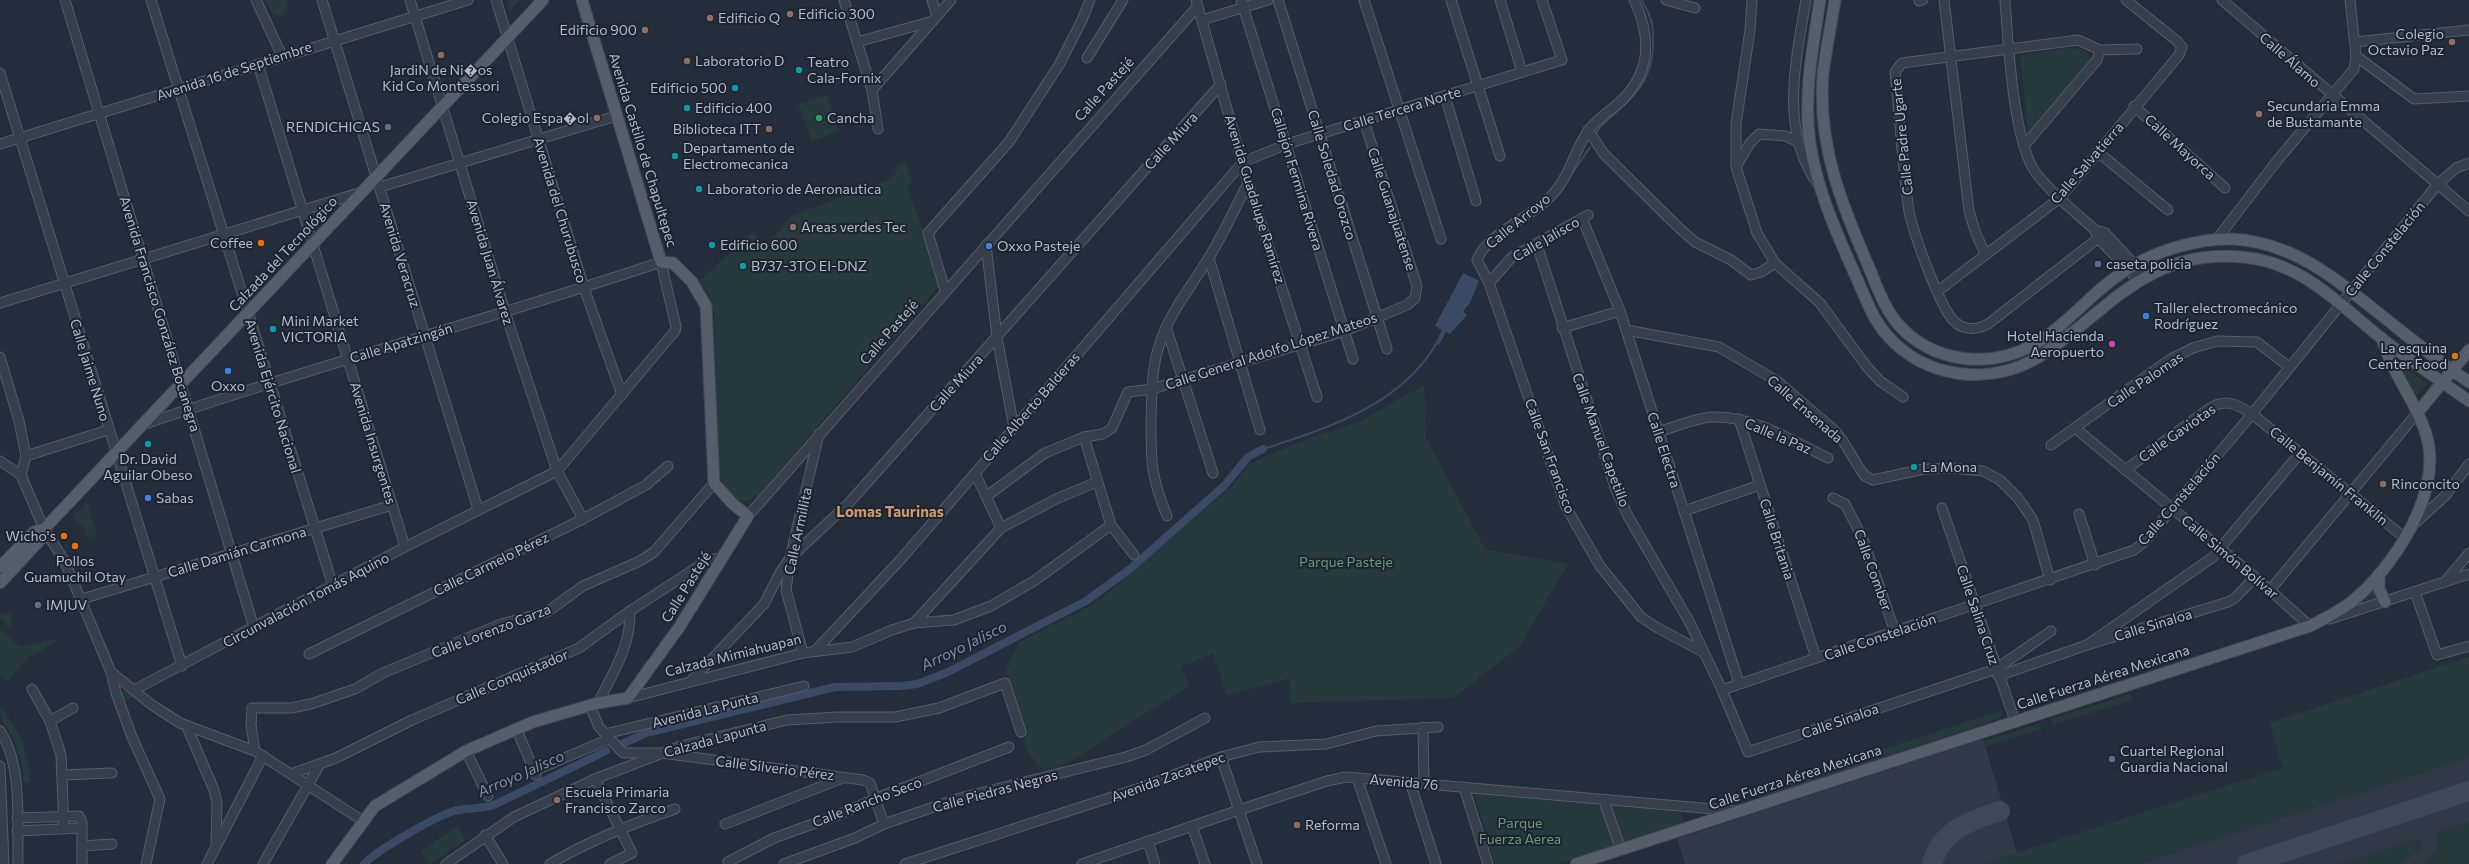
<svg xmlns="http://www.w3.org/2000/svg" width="2469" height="864" font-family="Commissioner,sans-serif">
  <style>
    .airport { fill: #323a49 }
    .green { fill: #26393d }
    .water { fill: #3b4a64 }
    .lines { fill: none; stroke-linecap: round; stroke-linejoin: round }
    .stream { stroke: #3b4a64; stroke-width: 2 }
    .canal { stroke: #3b4a64; stroke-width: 8 }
    .taxiway { stroke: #3f4858; stroke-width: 20 }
    .minor-casing { stroke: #565d6a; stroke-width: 11 }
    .major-casing { stroke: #414855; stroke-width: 13 }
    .minor { stroke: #383f4c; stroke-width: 9 }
    .major { stroke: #565e6c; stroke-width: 11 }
    .education-dot { fill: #8d6e63; stroke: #1d2431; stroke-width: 1.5 }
    .culture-dot { fill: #0f9aa8; stroke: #1d2431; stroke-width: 1.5 }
    .leisure-dot { fill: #2e9e5b; stroke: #1d2431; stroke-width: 1.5 }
    .service-dot { fill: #5c6f8a; stroke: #1d2431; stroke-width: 1.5 }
    .food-dot { fill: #e8710a; stroke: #1d2431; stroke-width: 1.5 }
    .shop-dot { fill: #3f7fe0; stroke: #1d2431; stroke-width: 1.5 }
    .hotel-dot { fill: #d1479c; stroke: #1d2431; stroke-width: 1.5 }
    .labels { text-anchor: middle; stroke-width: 4; stroke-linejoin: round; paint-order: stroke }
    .poi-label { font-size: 14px; fill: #b4bac7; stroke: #1d2431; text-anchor: start }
    .street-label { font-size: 14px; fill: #b4bac7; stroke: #1d2431 }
    .park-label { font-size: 14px; fill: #6c9778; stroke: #1d2431 }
    .neighbourhood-label { font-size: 15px; font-weight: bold; fill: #cf9967; stroke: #1d2431 }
    .water-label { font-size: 15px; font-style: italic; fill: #7d8fad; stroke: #1d2431 }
  </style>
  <rect width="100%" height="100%" fill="#242d3c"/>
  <polygon class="airport" points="2469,657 2469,864 1685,864 1677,839 1983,739 2017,853 2283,768 2270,723"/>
  <g class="green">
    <polygon points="265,0 289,0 283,16 274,15"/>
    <polygon points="511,0 520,0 510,10 507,1"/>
    <polygon points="2071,48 2083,50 2090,55 2090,60 2028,133 2020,55"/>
    <polygon points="827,95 839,131 812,141 798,104"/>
    <path d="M905,162L912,182L907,188L923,229L940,285L757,497C728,512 721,482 718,460L714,312L710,297L699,281L754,231L765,247L791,216L888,180L895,174L898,165Z"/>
    <polygon points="328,208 313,225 310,213"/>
    <polygon points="2390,359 2427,383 2412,401"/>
    <path d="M1424,385L1426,438L1485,549L1568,564L1519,647L1453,698L1291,703L1289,679L1227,695L1213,653L1181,667L1189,686L1061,767L1044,771C1033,760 1022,750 1025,733L1006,671L1019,642L1083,610L1103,597L1232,486L1249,464L1307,439L1359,422Z"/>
    <polygon points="87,502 97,535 87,538 82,525 80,526 73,517"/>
    <polygon points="2374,586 2376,601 2336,616"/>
    <polygon points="11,613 12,629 0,618 0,614"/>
    <polygon points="0,629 20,647 60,638 31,657 26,652 30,656 7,681 0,675"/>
    <polygon points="2469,657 2469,758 2141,864 1983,864 2283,768 2270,723"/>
    <polygon points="125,689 136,695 124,702 120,694"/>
    <polygon points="2130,694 2132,700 2053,725 2051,719"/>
    <path d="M0,707C19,728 30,755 30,783H23C24,767 19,752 13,738C6,725 0,722 0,707Z"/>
    <polygon points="2003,710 2002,716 1990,722 1767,796 1765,791 1793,782 1792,779"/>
    <polygon points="2040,723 2042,729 1985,747 1984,741"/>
    <polygon points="1474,794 1681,812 1684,825 1556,864 1495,864"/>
    <polygon points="2469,822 2469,864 2419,864 2437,852 2437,832"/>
    <polygon points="457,826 466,840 430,864 421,851"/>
    <polygon points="2421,838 2421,850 2400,864 2340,864"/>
  </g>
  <polygon class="water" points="1463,273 1479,281 1470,303 1463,311 1467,315 1450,334 1446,332 1439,345 1435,343 1442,330 1435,326"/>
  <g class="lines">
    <g class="stream">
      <path d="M1595,135L1600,127C1626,102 1651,88 1653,48C1653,37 1654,27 1650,17C1648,11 1644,6 1642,0"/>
      <polyline points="1572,174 1590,147"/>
      <path d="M1263,449C1328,428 1402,405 1438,341"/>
    </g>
    <g class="canal">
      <polyline points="620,745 646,733 835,687 901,686 917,684 946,673 1086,601 1130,569 1224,486 1248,457 1263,449"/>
      <path d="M364,864C377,850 435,817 454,811C468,807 481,810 496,804L606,751"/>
    </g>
    <g class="taxiway">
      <path d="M1932,864C1940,831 1971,820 2000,811"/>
      <polyline points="2247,864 2469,791"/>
    </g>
    <defs>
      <g id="minor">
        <polyline points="65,0 254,628"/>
        <polyline points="151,0 333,586"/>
        <polyline points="256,0 282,56"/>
        <polyline points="322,0 478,509"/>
        <polyline points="410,0 505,312 557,471 583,519"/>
        <polyline points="496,0 584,288 622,395"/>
        <polyline points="844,0 872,90 878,129"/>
        <polyline points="932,0 937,16"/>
        <polyline points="1196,0 1248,183 1317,397"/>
        <polyline points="1241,0 1353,359"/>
        <polyline points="1278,0 1387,349"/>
        <polyline points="1364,0 1441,239"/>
        <polyline points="1451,0 1500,156"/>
        <polyline points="1500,0 1522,72"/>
        <path d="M1634,0C1651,36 1652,70 1622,100C1611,111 1597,118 1588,131C1573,153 1569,180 1548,199C1530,217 1486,235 1477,260L1489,283L1566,507L1600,566L1641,617L1656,627L1703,652"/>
        <polyline points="1666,0 1695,8"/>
        <polyline points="1752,0 1750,30 1736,124 1736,167 1757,233 1775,263 1820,303 1867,367 1880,381 1903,397"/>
        <path d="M1806,0C1796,59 1779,132 1818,184"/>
        <polyline points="1944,0 1969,211 1976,234 1986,255"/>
        <path d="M2005,0C2008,41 2013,142 2036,173C2052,194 2074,211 2094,229L2099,239L2139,281"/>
        <polyline points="2222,0 2469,211"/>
        <polyline points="1919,1 1923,0"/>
        <polyline points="1202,20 1268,0"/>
        <polyline points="857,42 933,21"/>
        <polyline points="2355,42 2469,30"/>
        <polyline points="2356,56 2414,99 2469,96"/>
        <polyline points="1087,58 1123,0"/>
        <polyline points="258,64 405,547"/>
        <polyline points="0,73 182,666"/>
        <polyline points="872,90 951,0"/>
        <polyline points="1445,96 1476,201"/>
        <polyline points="2134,106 2225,188"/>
        <polyline points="1588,130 1604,154 1678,227 1695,242 1731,260 1751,275 1761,272 1775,263"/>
        <polyline points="0,144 468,0"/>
        <polyline points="2024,146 2097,60 2100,50"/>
        <polyline points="2098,152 2168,210"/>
        <polyline points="1736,167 1750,143 1759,134 1786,136 1796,141"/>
        <polyline points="380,187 616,116"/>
        <polyline points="1582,218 1620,311 1739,683"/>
        <polyline points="2100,231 2105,233 2146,277"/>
        <path d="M2105,233L1988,324C1977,330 1964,331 1954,321C1940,308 1913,232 1909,211C1902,165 1900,118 1895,72L1902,63L2078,40L2100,50L2137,49"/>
        <polyline points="2217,239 2276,162 2354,69 2356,56 2350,0"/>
        <polyline points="986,245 997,337 1014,428"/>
        <polyline points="1537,245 1616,490 1628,516 1690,623 1722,690 1748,752 1996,669 2051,631"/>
        <polyline points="1209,258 1260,430"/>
        <polyline points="1489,283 1512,257 1588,215"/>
        <polyline points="945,290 928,233 1009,142 1059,65 1082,20 1090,0"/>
        <polyline points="1938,291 2060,198 2179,55 2182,47 2177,41 2126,0"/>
        <polyline points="0,303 362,192"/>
        <polyline points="1166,327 1213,473"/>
        <polyline points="1562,328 1620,311"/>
        <polyline points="1626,330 1719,347 1777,381 1834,430 1843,441 1860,469 1865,476 1873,480 1924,469 1952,468 1983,471 2000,480 2018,498 2033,520 2050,580"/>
        <polyline points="0,357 19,421 26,456"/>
        <polyline points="1739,419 1816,658"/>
        <polyline points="2075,428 2255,577 2310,626 2316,624"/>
        <path d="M1658,432C1675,427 1695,418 1712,417C1752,415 1793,441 1828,458"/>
        <polyline points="1084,437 1111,525 1134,555"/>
        <polyline points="2051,445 2169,360 2193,348 2217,341 2257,342 2289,367"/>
        <polyline points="0,461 21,475 44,529 64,560 111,672 152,705 180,723 255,751 363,821"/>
        <path d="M2125,470L2210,408C2225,398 2237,404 2252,414L2405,538"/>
        <polyline points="975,473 1001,528"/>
        <polyline points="21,475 26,456 108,430"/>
        <polyline points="987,496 1045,453 1084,437 1103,434 1112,428 1128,392 1152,389 1345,331 1407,305 1415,298 1417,286 1364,121"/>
        <polyline points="1833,498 1845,504 1863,539 1895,632"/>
        <polyline points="1942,508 2015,721"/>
        <polyline points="1684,511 1760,485"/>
        <polyline points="2079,514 2095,565"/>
        <polyline points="748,516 1198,6"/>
        <path d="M1167,516C1151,477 1151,462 1151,421C1152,395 1151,368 1160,343C1170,312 1191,287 1208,259C1223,235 1235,208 1248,183"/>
        <polyline points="2412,526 2445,496 2469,464"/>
        <polyline points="2445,582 2469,553"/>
        <polyline points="2270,590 2418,412"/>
        <polyline points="2415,592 2437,655 2469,646"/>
        <polyline points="82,599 392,505"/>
        <polyline points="2330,619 2469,574"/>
        <polyline points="914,623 1001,528 1056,499 1097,482"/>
        <polyline points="2087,645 2213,557 2300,453"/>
        <polyline points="816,650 902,558 1243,162 1287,144 1562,60 1542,0"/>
        <polyline points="803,653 786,590 790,558 819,434"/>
        <polyline points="309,654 583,519 646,485 668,466"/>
        <polyline points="111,672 116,693 132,737 160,799 146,864"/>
        <polyline points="1998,676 2087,645 2228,602 2235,598 2255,577"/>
        <polyline points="691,681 764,604 781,571 790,558 849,503 1221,84"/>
        <polyline points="32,689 50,721 61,755 64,829"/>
        <path d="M134,690L405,547L557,471L675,331L676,327L661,262C489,320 313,366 142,425"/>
        <polyline points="1722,690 2134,550 2144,542 2252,414 2437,185 2456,168 2469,163"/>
        <polyline points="628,698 803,653 852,647 892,630 914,623 954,620 991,606 1034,581 1111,525"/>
        <path d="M598,703C613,673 631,646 630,611"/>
        <polyline points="590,706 599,727 623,753 662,753 863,780 870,783 884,824"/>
        <polyline points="50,721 73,708"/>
        <polyline points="187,727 214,790 217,803 216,843"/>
        <polyline points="1423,727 1424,783"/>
        <polyline points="516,728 536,775"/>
        <path d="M0,731C23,765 17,823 18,864"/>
        <polyline points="605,734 804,686"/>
        <polyline points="255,751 251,725 252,708 291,708 311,704 355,689 383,673 501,624 547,612 583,586 640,561 654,552 714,483"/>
        <polyline points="466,751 488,796"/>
        <polyline points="1221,757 1257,864"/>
        <polyline points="0,766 4,864"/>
        <polyline points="534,771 609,739"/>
        <polyline points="291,774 336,758 412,720 579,648 630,611 708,560 721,558"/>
        <polyline points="62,775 112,773"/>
        <polyline points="1357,778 1386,864"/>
        <polyline points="595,779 632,853 610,864"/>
        <polyline points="1410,782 1436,864"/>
        <polyline points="1464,787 1488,864"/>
        <polyline points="1604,801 1621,850"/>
        <polyline points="17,818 79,816 82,822 82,864"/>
        <polyline points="725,824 843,778"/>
        <polyline points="1192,826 1205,864"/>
        <polyline points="17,831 81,828"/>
        <polyline points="485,835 503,864"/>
        <polyline points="1148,841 1155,864"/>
        <polyline points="82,846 112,844"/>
        <polyline points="728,862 774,838 838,815 877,798 1009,747"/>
        <polyline points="207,864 263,756"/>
        <polyline points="263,864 320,764"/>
        <polyline points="446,864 514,817 595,779 681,746 787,720 838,717 895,717 939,708 1005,683 1021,732"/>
        <path d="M550,864C590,840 631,824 675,809"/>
        <polyline points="784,864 855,838 884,824 960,798 1126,757 1146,750 1205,718"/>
        <polyline points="905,864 1143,787 1221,757 1259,747 1326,744 1376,731 1438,727"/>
        <polyline points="1082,864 1239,810 1327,781 1346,777 1737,811"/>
      </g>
      <g id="major">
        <path d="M1820,0C1813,47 1803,96 1810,143C1817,191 1838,236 1857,279C1865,297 1873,319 1886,334C1924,379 1991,387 2040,356C2079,332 2111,295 2152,274C2180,259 2210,254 2242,257C2303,262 2339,305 2385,341C2412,362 2441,381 2469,401"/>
        <path d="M1835,0C1831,25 1826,50 1823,74C1817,146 1843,208 1871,272C1878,290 1886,311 1899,325C1933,363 1990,369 2033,345C2069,324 2095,288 2131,267C2158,250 2200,238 2232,239C2293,242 2336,279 2381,315C2410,338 2438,361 2469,382"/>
        <polyline points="2418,412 2469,350"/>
        <polyline points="0,567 34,532 44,529"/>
        <polyline points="2379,574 2379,589 2385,602"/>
        <polyline points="0,583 41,539 44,529 543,0"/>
        <polyline points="332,864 375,806 466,751 533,722 598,703 628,698 680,626 748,516 733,504 714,483 706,306 692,282 673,263 661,262 582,0"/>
        <path d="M1576,864L2310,626C2324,619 2338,612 2350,603C2393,569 2444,492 2426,434C2416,400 2391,373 2382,338"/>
      </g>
    </defs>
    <use href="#minor" class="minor-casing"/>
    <use href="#major" class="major-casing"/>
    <use href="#minor" class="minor"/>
    <use href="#major" class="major"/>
  </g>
  <g class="education-dot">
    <circle cx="790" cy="14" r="4"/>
    <circle cx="710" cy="18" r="4"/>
    <circle cx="645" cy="30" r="4"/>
    <circle cx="2452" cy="42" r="4"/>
    <circle cx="441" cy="55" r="4"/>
    <circle cx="687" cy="61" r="4"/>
    <circle cx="2259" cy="114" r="4"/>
    <circle cx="597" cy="118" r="4"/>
    <circle cx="769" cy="129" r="4"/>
    <circle cx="793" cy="227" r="4"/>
    <circle cx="2383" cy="484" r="4"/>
    <circle cx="557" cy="800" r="4"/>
    <circle cx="1297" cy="825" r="4"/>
  </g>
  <g class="culture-dot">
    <circle cx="799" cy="70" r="4"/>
    <circle cx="735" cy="88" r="4"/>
    <circle cx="687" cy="108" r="4"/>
    <circle cx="675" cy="156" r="4"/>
    <circle cx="699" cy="189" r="4"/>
    <circle cx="712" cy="245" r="4"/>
    <circle cx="743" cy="266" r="4"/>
    <circle cx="273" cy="329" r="4"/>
    <circle cx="148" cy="444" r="4"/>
    <circle cx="1914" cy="467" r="4"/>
  </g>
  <circle class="leisure-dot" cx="819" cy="118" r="4"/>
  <g class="service-dot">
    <circle cx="388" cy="127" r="4"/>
    <circle cx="2098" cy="264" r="4"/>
    <circle cx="38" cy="605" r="4"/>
    <circle cx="2112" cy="759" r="4"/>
  </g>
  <g class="food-dot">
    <circle cx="261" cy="243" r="4"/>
    <circle cx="2455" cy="356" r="4"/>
    <circle cx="64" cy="536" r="4"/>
    <circle cx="75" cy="546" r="4"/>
  </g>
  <g class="shop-dot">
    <circle cx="989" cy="246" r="4"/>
    <circle cx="2146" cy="316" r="4"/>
    <circle cx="228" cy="371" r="4"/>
    <circle cx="148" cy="498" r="4"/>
  </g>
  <circle class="hotel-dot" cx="2112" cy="344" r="4"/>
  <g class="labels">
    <g class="poi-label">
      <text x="798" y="19">Edificio 300</text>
      <text x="718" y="23">Edificio Q</text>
      <text x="637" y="35" text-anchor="end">Edificio 900</text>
      <text x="2444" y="39" text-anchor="end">Colegio<tspan x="2444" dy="16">Octavio Paz</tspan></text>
      <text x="695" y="66">Laboratorio D</text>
      <text x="807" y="67">Teatro<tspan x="807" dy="16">Cala-Fornix</tspan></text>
      <text x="441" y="75" text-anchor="middle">JardiN de Ni�os<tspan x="441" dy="16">Kid Co Montessori</tspan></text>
      <text x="727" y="93" text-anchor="end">Edificio 500</text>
      <text x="2267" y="111">Secundaria Emma<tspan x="2267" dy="16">de Bustamante</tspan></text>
      <text x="695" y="113">Edificio 400</text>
      <text x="589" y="123" text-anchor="end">Colegio Espa�ol</text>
      <text x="827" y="123">Cancha</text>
      <text x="380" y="132" text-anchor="end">RENDICHICAS</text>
      <text x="761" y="134" text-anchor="end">Biblioteca ITT</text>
      <text x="683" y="153">Departamento de<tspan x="683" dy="16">Electromecanica</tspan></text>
      <text x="707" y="194">Laboratorio de Aeronautica</text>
      <text x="801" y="232">Areas verdes Tec</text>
      <text x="253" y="248" text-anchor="end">Coffee</text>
      <text x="720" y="250">Edificio 600</text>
      <text x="997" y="251">Oxxo Pasteje</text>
      <text x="2106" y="269">caseta policia</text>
      <text x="751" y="271">B737-3TO EI-DNZ</text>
      <text x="2154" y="313">Taller electromecánico<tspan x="2154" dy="16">Rodríguez</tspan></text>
      <text x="281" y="326">Mini Market<tspan x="281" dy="16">VICTORIA</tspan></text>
      <text x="2104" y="341" text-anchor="end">Hotel Hacienda<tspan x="2104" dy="16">Aeropuerto</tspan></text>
      <text x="2447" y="353" text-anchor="end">La esquina<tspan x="2447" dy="16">Center Food</tspan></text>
      <text x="228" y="391" text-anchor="middle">Oxxo</text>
      <text x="148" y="464" text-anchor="middle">Dr. David<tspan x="148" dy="16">Aguilar Obeso</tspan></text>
      <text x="1922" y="472">La Mona</text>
      <text x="2391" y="489">Rinconcito</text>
      <text x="156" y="503">Sabas</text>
      <text x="56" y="541" text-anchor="end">Wicho's</text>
      <text x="75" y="566" text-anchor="middle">Pollos<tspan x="75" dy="16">Guamuchil Otay</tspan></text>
      <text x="46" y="610">IMJUV</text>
      <text x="2120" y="756">Cuartel Regional<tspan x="2120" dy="16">Guardia Nacional</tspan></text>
      <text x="565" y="797">Escuela Primaria<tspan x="565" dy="16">Francisco Zarco</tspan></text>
      <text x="1305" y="830">Reforma</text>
    </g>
    <g class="street-label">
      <text transform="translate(2290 60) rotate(41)" y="5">Calle Álamo</text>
      <text transform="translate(234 71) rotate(-18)" y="5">Avenida 16 de Septiembre</text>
      <text transform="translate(1104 89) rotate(-48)" y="5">Calle Pastejé</text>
      <text transform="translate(1402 109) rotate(-17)" y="5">Calle Tercera Norte</text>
      <text transform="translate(1902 137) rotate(-96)" y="5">Calle Padre Ugarte</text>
      <text transform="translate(1171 141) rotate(-48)" y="5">Calle Miura</text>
      <text transform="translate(2180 147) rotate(42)" y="5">Calle Mayorca</text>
      <text transform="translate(643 150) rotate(73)" y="5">Avenida Castillo de Chapultepec</text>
      <text transform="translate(2087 163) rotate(-49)" y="5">Calle Salvatierra</text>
      <text transform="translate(1332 175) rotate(73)" y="5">Calle Soledad Orozco</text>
      <text transform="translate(1297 179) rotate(73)" y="5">Callejón Fermina Rivera</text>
      <text transform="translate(1255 199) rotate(73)" y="5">Avenida Guadalupe Ramírez</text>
      <text transform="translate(1392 209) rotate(72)" y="5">Calle Guanajuatense</text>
      <text transform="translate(560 210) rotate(73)" y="5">Avenida del Churubusco</text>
      <text transform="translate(1518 221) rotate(-39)" y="5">Calle Arroyo</text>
      <text transform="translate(1546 239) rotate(-30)" y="5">Calle Jalisco</text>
      <text transform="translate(2385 249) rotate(-51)" y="5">Calle Constelación</text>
      <text transform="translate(283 254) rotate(-47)" y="5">Calzada del Tecnológico</text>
      <text transform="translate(400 255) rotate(73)" y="5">Avenida Veracruz</text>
      <text transform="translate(490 262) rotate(73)" y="5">Avenida Juan Álvarez</text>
      <text transform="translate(160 314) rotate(73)" y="5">Avenida Francisco González Bocanegra</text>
      <text transform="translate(889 332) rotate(-49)" y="5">Calle Pastejé</text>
      <text transform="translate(401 343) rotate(-17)" y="5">Calle Apatzingán</text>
      <text transform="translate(1271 351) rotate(-18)" y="5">Calle General Adolfo López Mateos</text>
      <text transform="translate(90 370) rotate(73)" y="5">Calle Jaime Nuno</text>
      <text transform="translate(2145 380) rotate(-34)" y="5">Calle Palomas</text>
      <text transform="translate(956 383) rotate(-48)" y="5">Calle Miura</text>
      <text transform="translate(273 396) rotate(73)" y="5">Avenida Ejército Nacional</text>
      <text transform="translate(1031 407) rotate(-49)" y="5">Calle Alberto Balderas</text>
      <text transform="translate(1805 409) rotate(41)" y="5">Calle Ensenada</text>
      <text transform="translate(2177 433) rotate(-35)" y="5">Calle Gaviotas</text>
      <text transform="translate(1778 436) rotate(23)" y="5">Calle la Paz</text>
      <text transform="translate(1601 440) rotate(70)" y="5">Calle Manuel Capetillo</text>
      <text transform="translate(373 443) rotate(73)" y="5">Avenida Insurgentes</text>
      <text transform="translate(1664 450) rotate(72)" y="5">Calle Electra</text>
      <text transform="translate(1550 456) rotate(70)" y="5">Calle San Francisco</text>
      <text transform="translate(2329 476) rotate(39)" y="5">Calle Benjamín Franklin</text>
      <text transform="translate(2179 499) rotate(-49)" y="5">Calle Constelación</text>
      <text transform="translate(798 531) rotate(-78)" y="5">Calle Armillita</text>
      <text transform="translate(1777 539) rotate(72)" y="5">Calle Britania</text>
      <text transform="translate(237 552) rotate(-17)" y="5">Calle Damián Carmona</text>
      <text transform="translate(2230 557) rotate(40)" y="5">Calle Simón Bolívar</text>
      <text transform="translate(491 564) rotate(-26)" y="5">Calle Carmelo Pérez</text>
      <text transform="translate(1873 570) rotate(70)" y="5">Calle Comber</text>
      <text transform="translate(686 587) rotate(-58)" y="5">Calle Pastejé</text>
      <text transform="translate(306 600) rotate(-28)" y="5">Circunvalación Tomás Aquino</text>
      <text transform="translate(1978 615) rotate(71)" y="5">Calle Salina Cruz</text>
      <text transform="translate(2153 625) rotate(-17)" y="5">Calle Sinaloa</text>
      <text transform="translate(491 631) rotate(-21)" y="5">Calle Lorenzo Garza</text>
      <text transform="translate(1880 637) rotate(-19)" y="5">Calle Constelación</text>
      <text transform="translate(733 655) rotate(-14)" y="5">Calzada Mimiahuapan</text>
      <text transform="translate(512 677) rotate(-23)" y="5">Calle Conquistador</text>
      <text transform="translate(2103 677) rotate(-18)" y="5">Calle Fuerza Aérea Mexicana</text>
      <text transform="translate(705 710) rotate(-14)" y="5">Avenida La Punta</text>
      <text transform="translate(1840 721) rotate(-19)" y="5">Calle Sinaloa</text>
      <text transform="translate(715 739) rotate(-15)" y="5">Calzada Lapunta</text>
      <text transform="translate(775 768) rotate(7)" y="5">Calle Silverio Pérez</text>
      <text transform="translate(1168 777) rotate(-20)" y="5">Avenida Zacatepec</text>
      <text transform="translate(1795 777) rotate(-18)" y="5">Calle Fuerza Aérea Mexicana</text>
      <text transform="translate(1404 782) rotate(5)" y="5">Avenida 76</text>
      <text transform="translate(995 791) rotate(-15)" y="5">Calle Piedras Negras</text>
      <text transform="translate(867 802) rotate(-21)" y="5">Calle Rancho Seco</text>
    </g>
    <g class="park-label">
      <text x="1346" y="567">Parque Pasteje</text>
      <text x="1520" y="828">Parque<tspan x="1520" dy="16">Fuerza Aerea</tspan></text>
    </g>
    <g class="neighbourhood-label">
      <text x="890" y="517">Lomas Taurinas</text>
    </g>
    <g class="water-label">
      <text transform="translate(964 646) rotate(-26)" y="5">Arroyo Jalisco</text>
      <text transform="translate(521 774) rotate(-24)" y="5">Arroyo Jalisco</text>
    </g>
  </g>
</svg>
